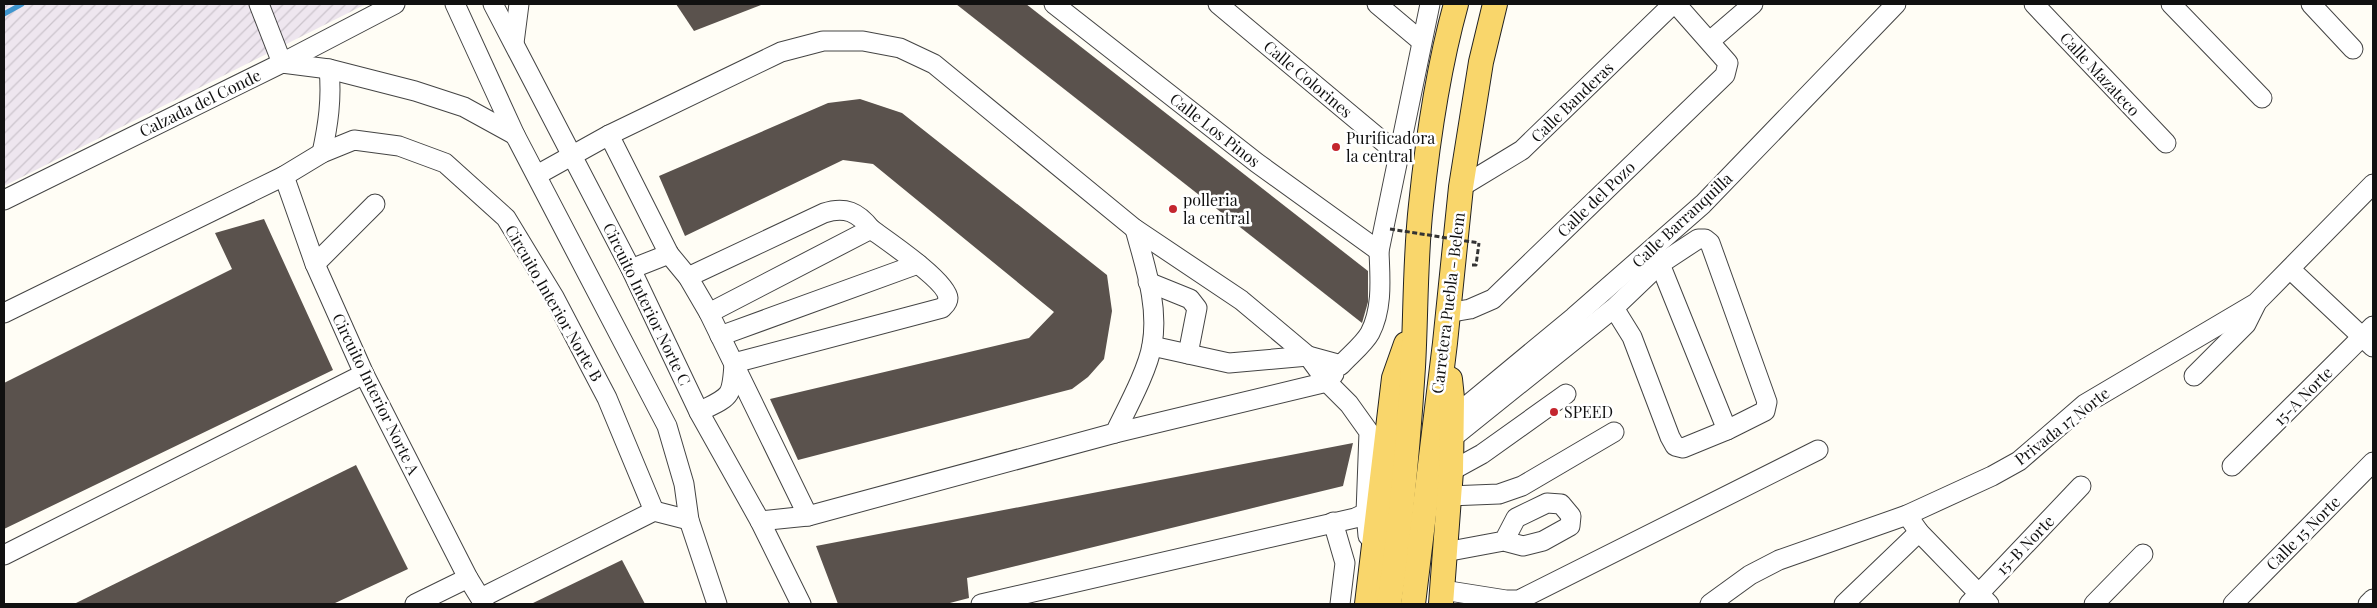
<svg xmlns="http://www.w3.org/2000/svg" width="2377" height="608" font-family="'Playfair Display',serif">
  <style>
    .industrial { fill: url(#industrial-furrows) }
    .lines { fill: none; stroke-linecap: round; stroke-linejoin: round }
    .stream { stroke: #3f96cf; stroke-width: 5 }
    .building { fill: #5a524d }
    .minor-casing { stroke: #444; stroke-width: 21 }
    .major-casing { stroke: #222; stroke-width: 26 }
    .path { stroke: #333; stroke-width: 3; stroke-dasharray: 5 2.5; stroke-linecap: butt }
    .minor { stroke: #fff; stroke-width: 19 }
    .major { stroke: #f9d66b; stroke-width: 24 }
    .path-bridge { stroke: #333; stroke-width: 3; stroke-dasharray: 5 2.5; stroke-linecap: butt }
    .poi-dot { fill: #c4262e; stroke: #fff; stroke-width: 2 }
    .labels { text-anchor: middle; stroke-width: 5; stroke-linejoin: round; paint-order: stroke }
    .street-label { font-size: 16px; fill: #111; stroke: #fff }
    .poi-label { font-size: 16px; fill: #111; stroke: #fff; text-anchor: start }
  </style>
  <defs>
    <pattern id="industrial-furrows" width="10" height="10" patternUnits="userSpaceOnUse" patternTransform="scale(1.25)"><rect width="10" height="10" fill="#eee6ef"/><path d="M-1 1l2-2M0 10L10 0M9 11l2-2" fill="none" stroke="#cbc4cc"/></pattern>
  </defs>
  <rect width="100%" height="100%" fill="#fffdf5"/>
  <polygon class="industrial" points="4,4 366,4 4,186"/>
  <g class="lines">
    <polyline class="stream" points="4,14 22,4"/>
  </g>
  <g class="building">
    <polygon points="676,4 761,4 761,5 694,31"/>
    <polygon points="956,4 1026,4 1368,271 1368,302 1362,323"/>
    <polygon points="860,99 902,113 1107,275 1112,311 1104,359 1088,377 1072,389 798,460 770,399 1029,338 1054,312 873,164 843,160 685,236 659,176 828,103"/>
    <polygon points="264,219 333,370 4,529 4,383 232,269 215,233"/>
    <polygon points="1353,443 1343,486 967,578 969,598 946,604 838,604 816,546"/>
    <polygon points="356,465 408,569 333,604 74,604"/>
    <polygon points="622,560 645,604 531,604"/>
  </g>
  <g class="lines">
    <defs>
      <g id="minor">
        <polyline points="259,4 282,63 329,69 415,91 464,107 515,135"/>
        <polyline points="455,4 515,135 667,426 684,484 689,520 717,604"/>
        <polyline points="493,4 631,269 699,412 760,521 801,604"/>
        <polyline points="1054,4 1257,163 1379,251"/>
        <polyline points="1218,4 1399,155"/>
        <polyline points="1377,4 1421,41"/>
        <polyline points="2034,4 2166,143"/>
        <polyline points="2171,4 2262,98"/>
        <polyline points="2311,4 2353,49"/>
        <polyline points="1710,41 1753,4"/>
        <polyline points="514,43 519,4"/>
        <polyline points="609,135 669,254 688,277 709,313 808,516"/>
        <path d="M322,153C328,125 332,99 329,69"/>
        <polyline points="537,175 609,135 781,52 823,41 863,41 900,48 934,64 1135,229 1241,300 1308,356 1327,382 1349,404 1369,432 1366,513 1368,536"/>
        <polyline points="284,176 315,264 364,374 468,578 484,604"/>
        <polyline points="1461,187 1522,150 1673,4"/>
        <polyline points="4,200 282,63 395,4"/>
        <polyline points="315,264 375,204"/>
        <polyline points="1660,264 1727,430"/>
        <polyline points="631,269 669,254"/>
        <polyline points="2290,269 2373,347"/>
        <path d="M688,277L824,213C845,206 858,212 871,229"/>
        <polyline points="1148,282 1190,299 1197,308 1188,354"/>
        <polyline points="4,313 284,176 322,153 354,140 399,146 445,163 506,218 554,297 607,398 654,511"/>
        <polyline points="1447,313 1470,309 1493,299 1725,75 1728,63 1676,4"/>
        <polyline points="720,336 918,264"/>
        <path d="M1152,346L1229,363L1308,356L1341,365C1350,355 1364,344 1370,333C1383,308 1380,278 1379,251L1430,4"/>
        <polyline points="2194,376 2246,324 2256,304"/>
        <path d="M699,412C730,396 732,399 734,363L942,308C945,305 948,303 948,298C947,281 886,240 871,229L709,313"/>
        <polyline points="1452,418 1574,317 1703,204 1896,4"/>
        <polyline points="1115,433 1327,382 1334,374"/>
        <polyline points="1452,438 1614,308 1660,264 1698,239 1705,239 1710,243 1767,402 1765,411 1727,430 1683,448 1675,446 1670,437 1632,337 1614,308"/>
        <polyline points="2232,466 2373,326"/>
        <polyline points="1451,471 1482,454 1566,394"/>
        <polyline points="1449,496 1499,494 1522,486 1614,432"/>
        <polyline points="1907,515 1919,532 1989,604"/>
        <path d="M760,521L808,516L1115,433C1126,410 1148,370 1152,345C1159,306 1145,266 1135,229"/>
        <polyline points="1333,522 1345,563 1340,604"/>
        <polyline points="1445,552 1504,541 1523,546 1543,541 1570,526 1571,516 1561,504 1547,503 1516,518 1504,541"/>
        <polyline points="4,555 364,374"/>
        <polyline points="1443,590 1506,600 1519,600 1818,450"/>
        <polyline points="481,598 654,511 689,520"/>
        <polyline points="415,604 468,578"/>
        <polyline points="981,604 1355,518 1366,513"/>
        <polyline points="1710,604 1750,575 1779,560 1907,515 1992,476 2019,461 2085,404 2256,303 2373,184"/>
        <polyline points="1844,604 1919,532"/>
        <polyline points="1969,604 2081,486"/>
        <polyline points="2094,604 2143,554"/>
        <polyline points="2233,604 2373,462"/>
        <polyline points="2368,604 2373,599"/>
      </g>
      <g id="major">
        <polyline points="1367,604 1394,378 1406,344"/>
        <path d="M1389,604C1401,526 1408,446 1413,367C1416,313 1415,258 1421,205C1428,137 1438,69 1456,4"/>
        <polyline points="1413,604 1445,343 1461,187 1481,62 1495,4"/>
        <polyline points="1441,604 1451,471 1452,398 1450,379"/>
      </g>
    </defs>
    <use href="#minor" class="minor-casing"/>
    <use href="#major" class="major-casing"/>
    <polyline class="path" points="1472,265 1476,265 1479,243"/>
    <use href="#minor" class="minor"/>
    <use href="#major" class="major"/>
    <polyline class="path-bridge" points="1390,229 1479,243"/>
  </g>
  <g class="poi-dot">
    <circle cx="1336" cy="147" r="5"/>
    <circle cx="1173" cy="209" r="5"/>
    <circle cx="1554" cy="412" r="5"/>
  </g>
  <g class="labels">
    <g class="street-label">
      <text transform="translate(2100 74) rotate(47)" y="6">Calle Mazateco</text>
      <text transform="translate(1308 79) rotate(40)" y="6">Calle Colorines</text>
      <text transform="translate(1572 102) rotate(-44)" y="6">Calle Banderas</text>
      <text transform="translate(200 103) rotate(-26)" y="6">Calzada del Conde</text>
      <text transform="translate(1215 130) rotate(38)" y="6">Calle Los Pinos</text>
      <text transform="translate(1596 199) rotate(-44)" y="6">Calle del Pozo</text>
      <text transform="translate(1682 220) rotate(-43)" y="6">Calle Barranquilla</text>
      <text transform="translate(554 303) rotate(60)" y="6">Circuito Interior Norte B</text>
      <text transform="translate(1448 303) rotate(-83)" y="6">Carretera Puebla - Belem</text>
      <text transform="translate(647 304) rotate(64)" y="6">Circuito Interior Norte C</text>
      <text transform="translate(376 394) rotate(64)" y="6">Circuito Interior Norte A</text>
      <text transform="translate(2303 396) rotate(-45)" y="6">15-A Norte</text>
      <text transform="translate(2062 426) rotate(-38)" y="6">Privada 17 Norte</text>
      <text transform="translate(2303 533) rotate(-45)" y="6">Calle 15 Norte</text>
      <text transform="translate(2025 545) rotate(-46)" y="6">15-B Norte</text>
    </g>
    <g class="poi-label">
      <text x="1346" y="144">Purificadora<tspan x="1346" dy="18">la central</tspan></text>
      <text x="1183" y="206">polleria<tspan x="1183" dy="18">la central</tspan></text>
      <text x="1564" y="418">SPEED</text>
    </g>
  </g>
  <rect width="2377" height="608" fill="none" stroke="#111111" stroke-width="10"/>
</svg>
